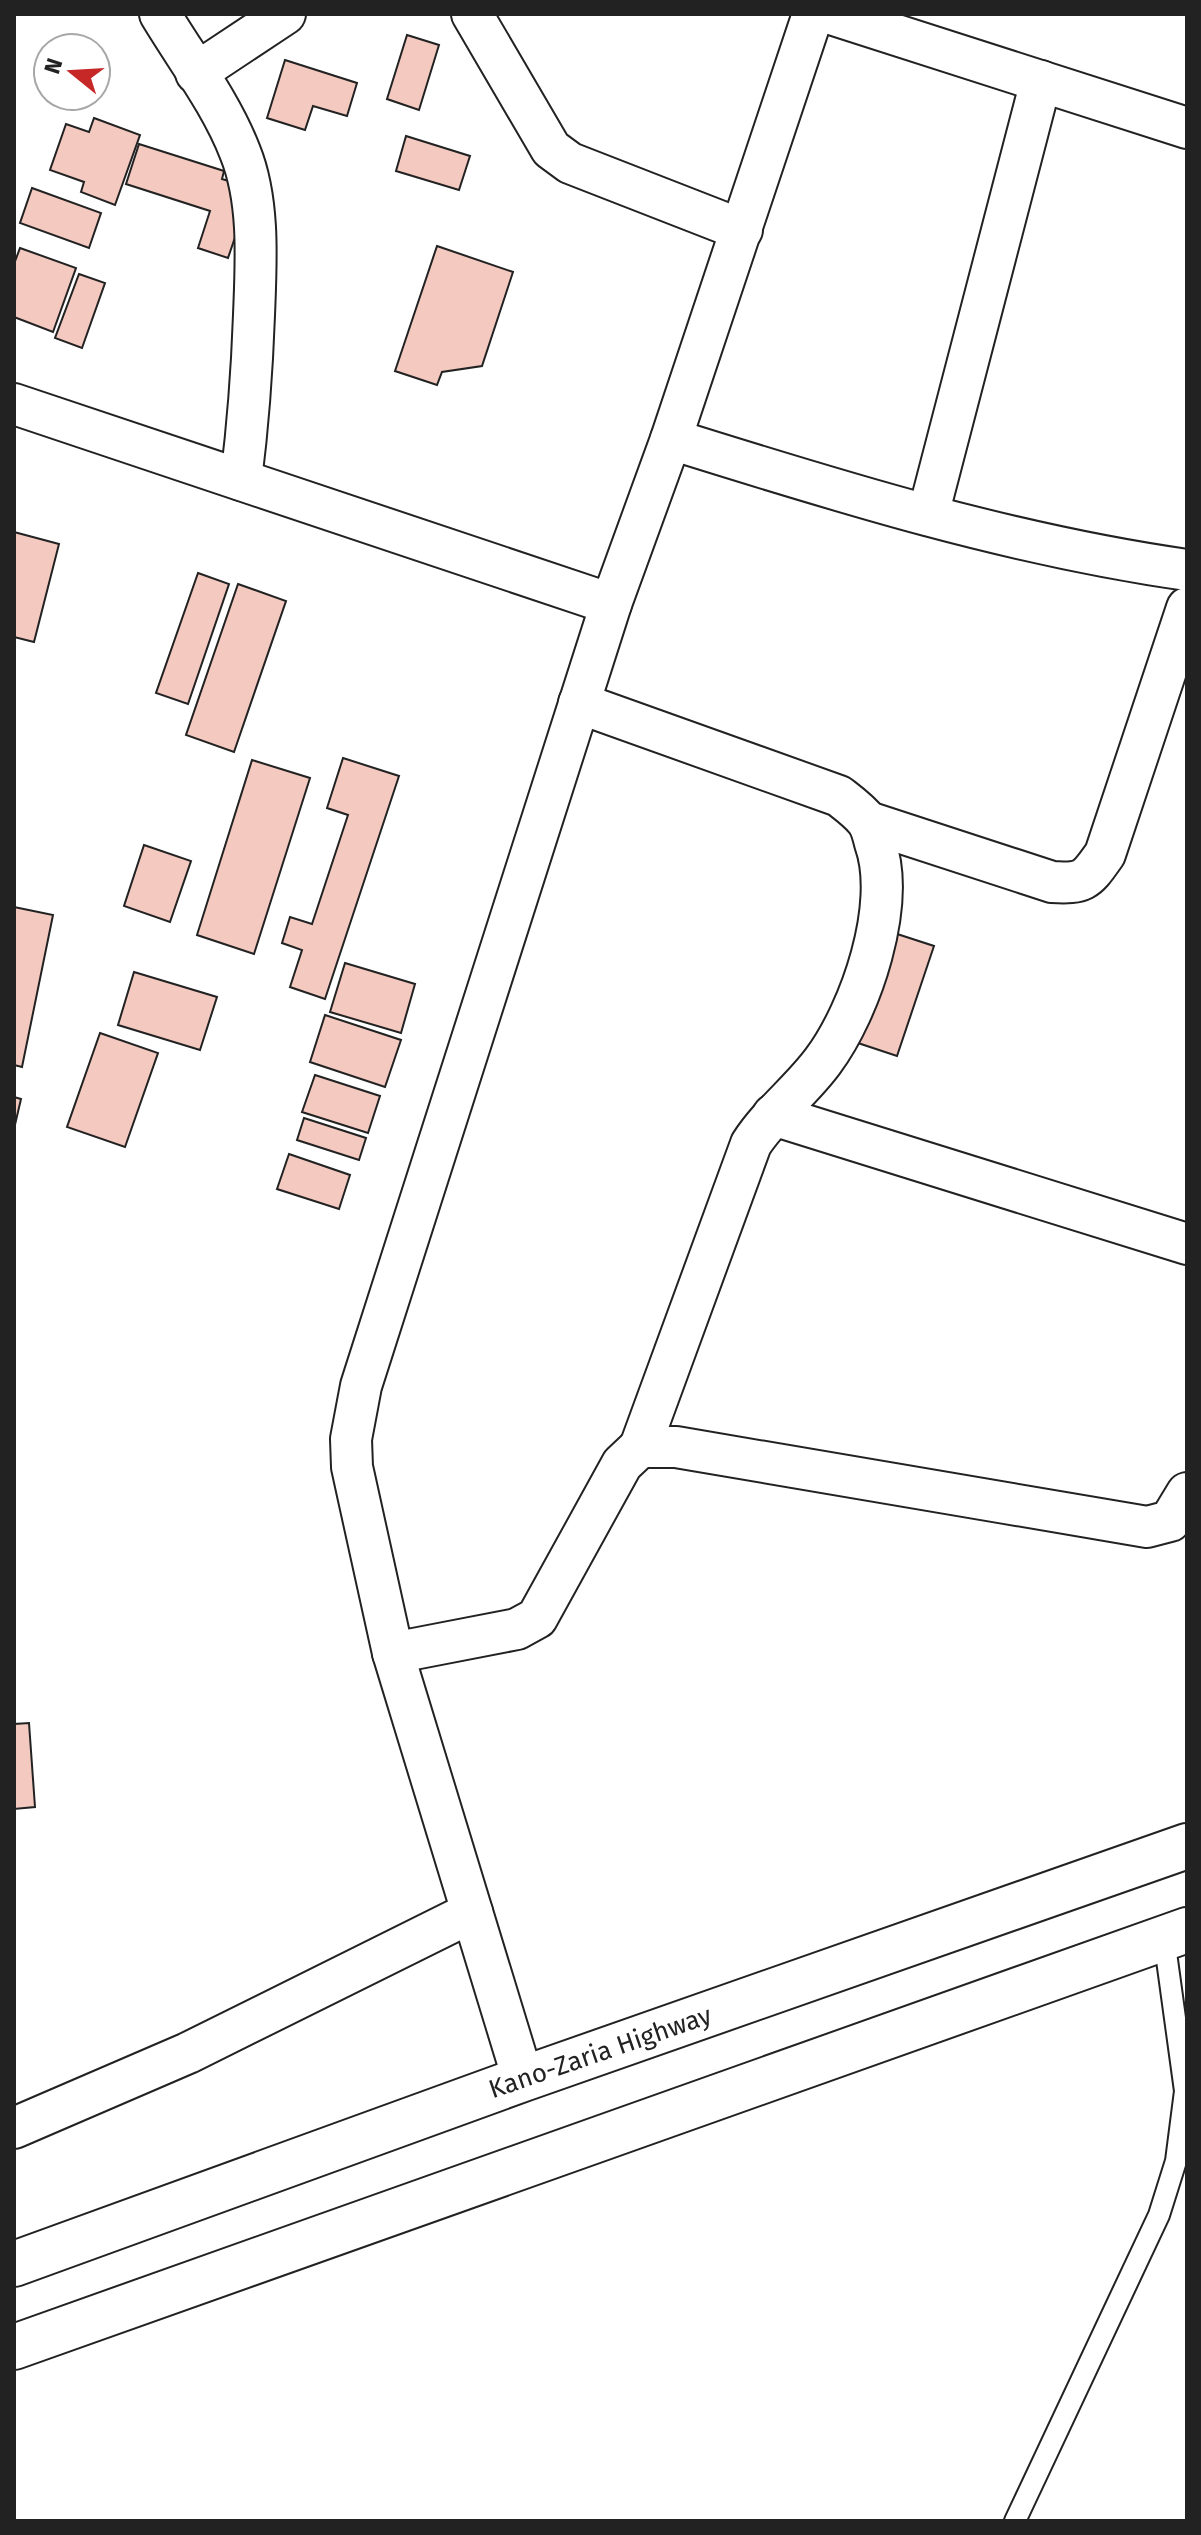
<svg xmlns="http://www.w3.org/2000/svg" width="1201" height="2535" font-family="'Fira Sans',sans-serif">
  <style>
    .building { fill: #f3c9c0; stroke: #222; stroke-width: 2 }
    .lines { fill: none; stroke-linecap: round; stroke-linejoin: round }
    .lane-casing { stroke: #222; stroke-width: 24 }
    .street-casing { stroke: #222; stroke-width: 44 }
    .highway-casing { stroke: #222; stroke-width: 48 }
    .lane { stroke: #fff; stroke-width: 20 }
    .street { stroke: #fff; stroke-width: 40 }
    .highway { stroke: #fff; stroke-width: 44 }
    .labels { text-anchor: middle; stroke-width: 6; stroke-linejoin: round; paint-order: stroke }
    .street-label { font-size: 26px; fill: #222; stroke: #fff }
  </style>
  <rect width="100%" height="100%" fill="#fff"/>
  <g class="building">
    <polygon points="407,35 439,45 419,110 387,99"/>
    <polygon points="285,60 357,83 347,116 313,106 305,130 267,118"/>
    <polygon points="94,118 140,135 115,205 81,192 84,182 50,170 66,124 89,132"/>
    <polygon points="406,136 470,156 459,190 396,171"/>
    <polygon points="139,144 224,171 222,179 239,184 246,205 228,258 198,248 210,211 126,184"/>
    <polygon points="32,188 101,213 89,248 20,223"/>
    <polygon points="437,246 513,272 482,366 442,372 437,385 395,371"/>
    <polygon points="20,248 76,268 53,332 14,317 14,264"/>
    <polygon points="79,274 105,283 82,348 55,338"/>
    <polygon points="14,532 59,544 34,642 14,637"/>
    <polygon points="198,573 229,584 188,704 156,693"/>
    <polygon points="238,584 286,601 234,752 186,735"/>
    <polygon points="343,758 399,776 325,999 290,987 302,950 282,943 290,917 312,924 348,815 327,808"/>
    <polygon points="252,760 310,778 254,954 197,935"/>
    <polygon points="144,845 191,861 170,922 124,906"/>
    <polygon points="14,907 53,915 22,1067 14,1065"/>
    <polygon points="891,932 934,946 897,1056 855,1042"/>
    <polygon points="345,963 415,984 401,1033 330,1012"/>
    <polygon points="134,972 217,997 200,1050 118,1025"/>
    <polygon points="325,1015 401,1040 385,1087 310,1062"/>
    <polygon points="100,1033 158,1053 125,1147 67,1127"/>
    <polygon points="315,1075 380,1096 368,1133 302,1112"/>
    <polygon points="14,1097 21,1099 14,1129"/>
    <polygon points="304,1118 366,1138 359,1160 297,1140"/>
    <polygon points="289,1154 350,1175 339,1209 277,1189"/>
    <polygon points="29,1723 35,1807 14,1809 14,1724"/>
  </g>
  <g class="lines">
    <defs>
      <polyline id="lane" points="1015,2521 1159,2215 1176,2161 1185,2091 1164,1938"/>
      <g id="street">
        <path d="M160,14C187,59 221,103 240,152C260,201 256,263 254,315C252,371 248,425 241,480"/>
        <polyline points="472,14 551,149 570,163 742,230"/>
        <polyline points="831,14 1187,128"/>
        <polyline points="196,73 285,14"/>
        <polyline points="14,404 611,604"/>
        <path d="M671,439C840,492 1011,545 1187,570"/>
        <polyline points="928,515 1041,81"/>
        <path d="M579,703L839,796C848,803 859,811 866,820C871,826 873,835 875,843C897,904 861,1010 823,1061C801,1091 771,1113 751,1144L640,1447"/>
        <path d="M868,822L1052,882C1086,884 1087,879 1105,854L1187,608"/>
        <polyline points="773,1115 1187,1244"/>
        <polyline points="393,1653 517,1629 537,1618 622,1464 640,1447 676,1447 1147,1527 1170,1521 1187,1493"/>
        <polyline points="523,2079 393,1653 352,1467 351,1439 361,1386 611,604 671,439 813,14"/>
        <polyline points="14,2128 188,2053 472,1912"/>
      </g>
      <g id="highway">
        <polyline points="14,2264 523,2079 1187,1846"/>
        <polyline points="14,2347 1187,1930"/>
      </g>
    </defs>
    <use href="#lane" class="lane-casing"/>
    <use href="#street" class="street-casing"/>
    <use href="#highway" class="highway-casing"/>
    <use href="#lane" class="lane"/>
    <use href="#street" class="street"/>
    <use href="#highway" class="highway"/>
  </g>
  <g class="labels">
    <g class="street-label">
      <text transform="translate(600 2052) rotate(-19)" y="9">Kano-Zaria Highway</text>
    </g>
  </g>
  <rect width="1201" height="2535" fill="none" stroke="#222222" stroke-width="32"/>
  <g transform="translate(72 72) rotate(288)"><circle r="38" fill="#ffffff" stroke="#a7a7a7" stroke-width="2"/>
  <path d="M0-6L14 30L0 20L-14 30Z" fill="#c62828"/>
  <text y="-12" font-size="22" font-weight="bold" text-anchor="middle" fill="#222222">N</text>
  </g>
</svg>
